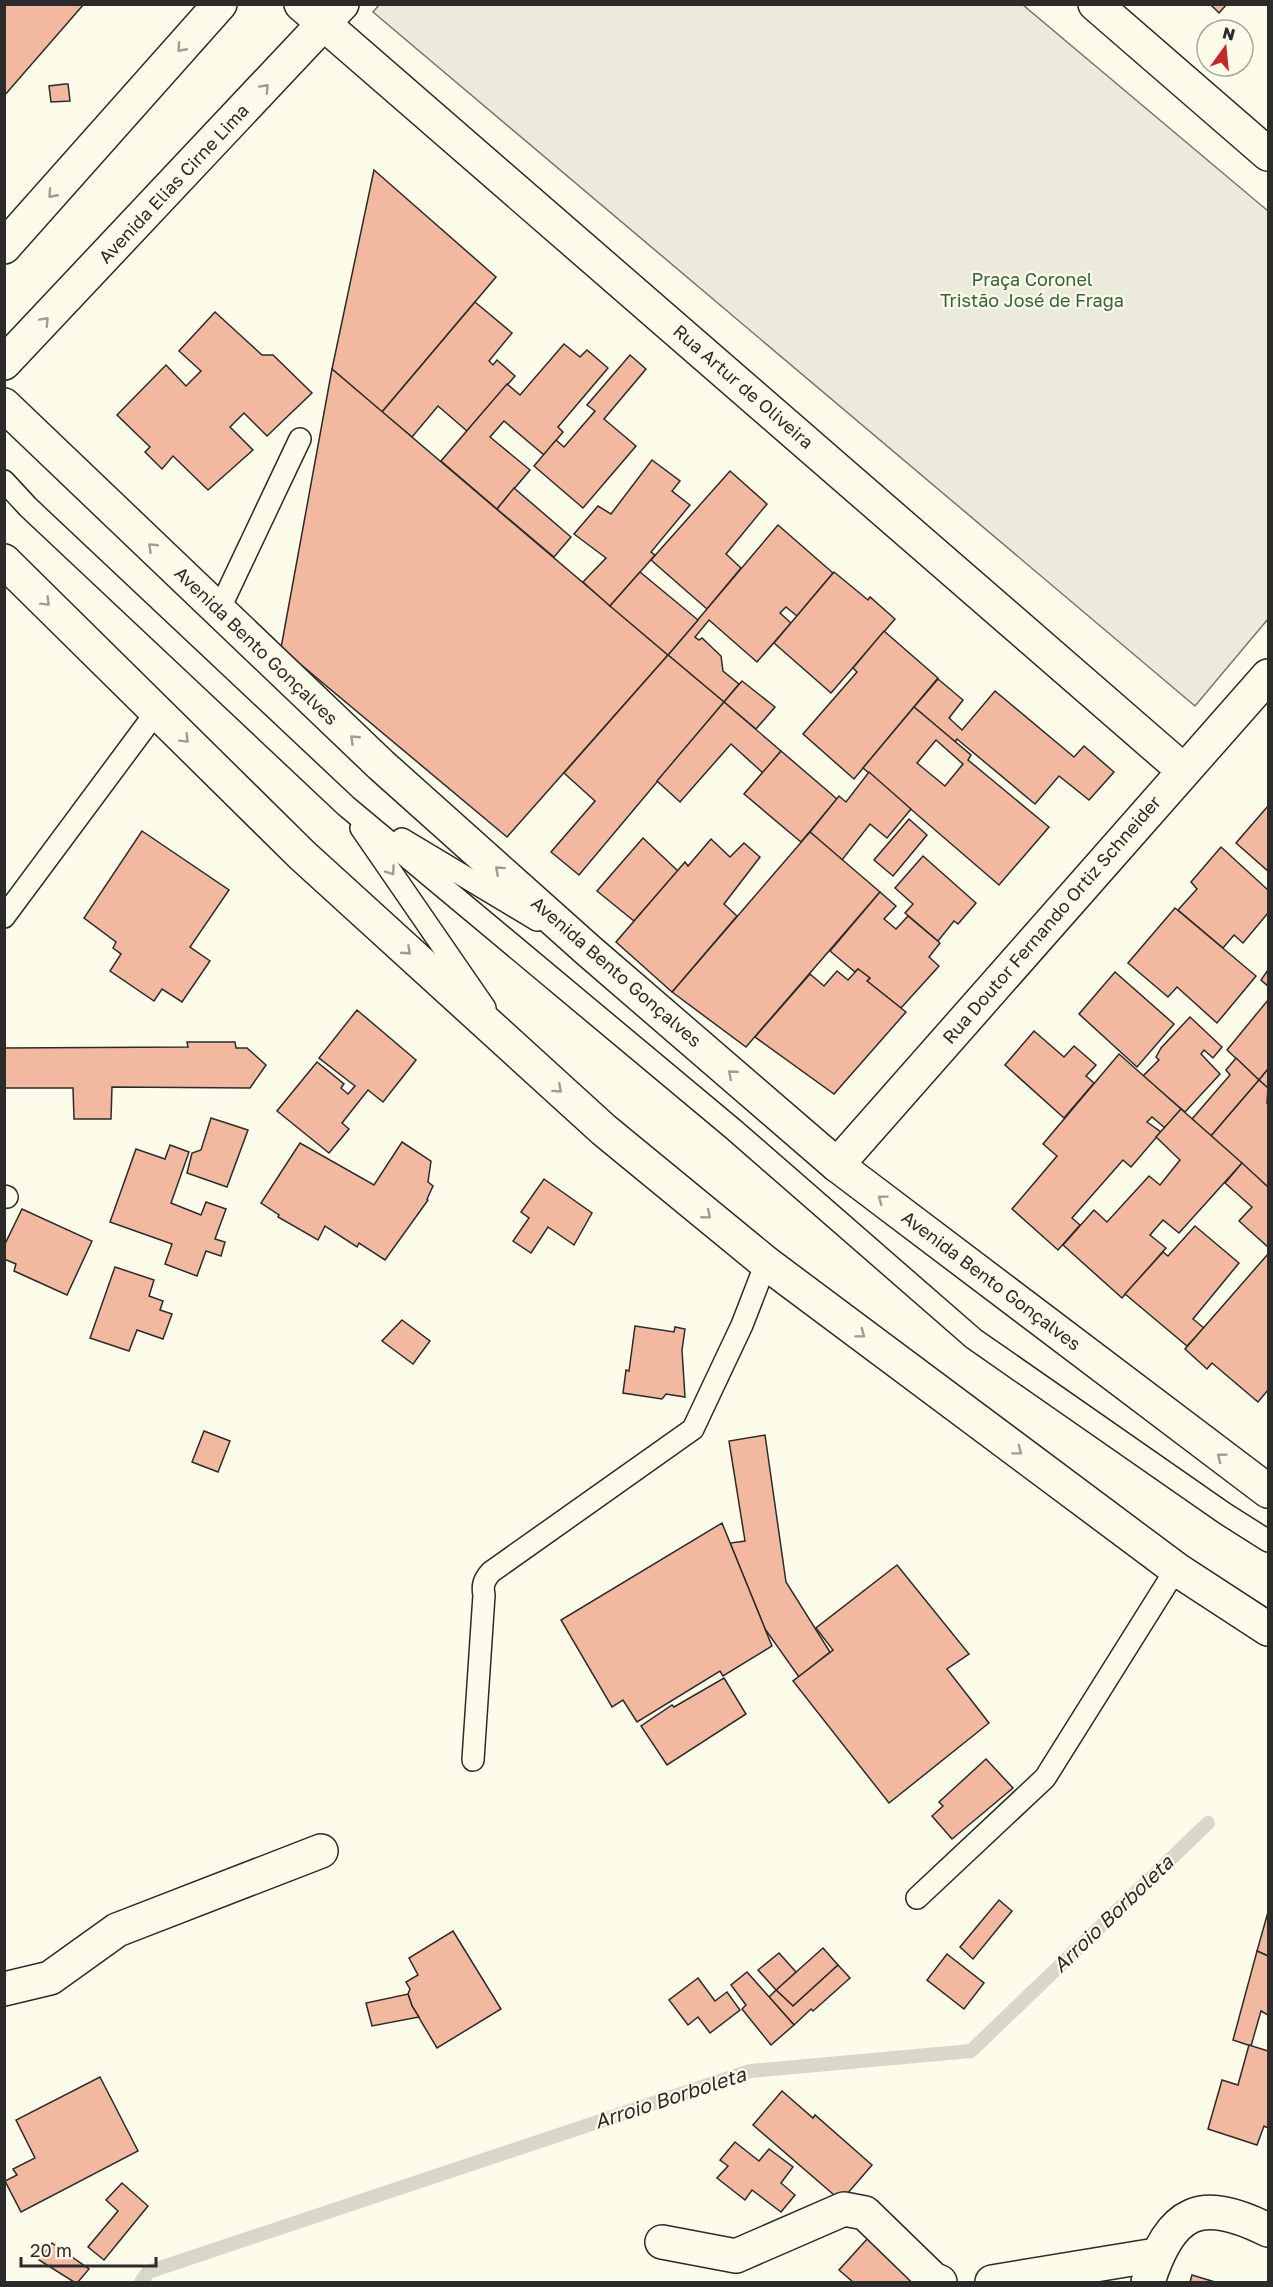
<svg xmlns="http://www.w3.org/2000/svg" width="1273" height="2287" font-family="'Golos Text',sans-serif">
  <style>
    .green { fill: #ecebdb; stroke: #74746e; stroke-width: 1.5 }
    .lines { fill: none; stroke-linecap: round; stroke-linejoin: round }
    .stream { stroke: #d8d7c9; stroke-width: 14 }
    .building { fill: #f2b8a0; stroke: #2b2b2b; stroke-width: 1.5; fill-rule: evenodd }
    .lane-casing { stroke: #2b2b2b; stroke-width: 24 }
    .street-casing { stroke: #2b2b2b; stroke-width: 36 }
    .secondary-casing { stroke: #2b2b2b; stroke-width: 36 }
    .primary-casing { stroke: #2b2b2b; stroke-width: 36 }
    .lane { stroke: #fdfbea; stroke-width: 21 }
    .street { stroke: #fdfbea; stroke-width: 33 }
    .secondary { stroke: #fdfbea; stroke-width: 33 }
    .primary { stroke: #fdfbea; stroke-width: 33 }
    .oneway { stroke: #9e9d94 }
    .labels { text-anchor: middle; stroke-width: 4.5; stroke-linejoin: round; paint-order: stroke }
    .street-label { font-size: 18px; fill: #2b2b2b; stroke: #fdfbea }
    .park-label { font-size: 18px; fill: #34623c; stroke: #fdfbea }
    .water-label { font-size: 20px; font-style: italic; fill: #2b2b2b; stroke: #fdfbea }
  </style>
  <rect width="100%" height="100%" fill="#fdfbea"/>
  <polygon class="green" points="379,5 1023,5 1268,211 1268,619 1195,706 373,12"/>
  <g class="lines">
    <polyline class="stream" points="141,2282 148,2272 750,2071 971,2051 1208,1823"/>
  </g>
  <g class="building">
    <polygon points="4,4 84,4 4,96"/>
    <polygon points="1210,4 1227,4 1219,13"/>
    <polygon points="65,84 68,84 70,101 51,102 49,86"/>
    <polygon points="374,170 496,277 382,412 332,369"/>
    <polygon points="475,302 512,333 489,361 493,365 497,360 515,376 467,431 438,406 412,437 382,412"/>
    <polygon points="215,312 262,355 273,355 312,393 267,436 244,413 230,427 253,450 208,490 173,456 162,469 145,452 150,447 117,415 166,365 186,386 201,371 179,351"/>
    <polygon points="564,344 580,357 587,350 608,368 558,427 563,432 544,455 504,421 490,437 530,470 497,509 441,461 507,384 520,395"/>
    <polygon points="630,355 646,369 604,419 636,446 583,508 534,466 556,440 564,447 595,411 587,405"/>
    <polygon points="332,369 668,655 507,837 281,648"/>
    <polygon points="652,460 680,481 672,491 690,505 651,552 655,555 610,606 583,582 606,558 574,534 598,506 611,514"/>
    <polygon points="730,471 767,504 726,554 741,568 707,609 651,560"/>
    <polygon points="514,488 571,537 554,557 497,509"/>
    <polygon points="778,525 833,573 797,616 786,607 780,613 791,623 757,662 709,620 695,637 699,640 702,638 721,656 723,671 739,684 724,702 668,655"/>
    <polygon points="640,572 698,620 668,655 610,606"/>
    <polygon points="834,572 868,600 870,597 895,619 831,693 774,643"/>
    <polygon points="884,631 938,678 854,779 803,734 857,672 853,668"/>
    <polygon points="668,655 724,702 579,875 551,852 595,801 564,773"/>
    <polygon points="938,679 963,700 949,718 962,730 995,691 1074,757 1084,746 1114,772 1089,800 1059,776 1035,804 957,739 955,742 914,707"/>
    <polygon points="742,681 775,707 756,729 724,702"/>
    <polygon points="724,702 781,751 763,773 731,744 680,802 657,781"/>
    <path d="M914,707L971,755L968,760L1049,827L999,885L863,768ZM936,740L963,764L945,786L917,763Z"/>
    <polygon points="781,751 837,799 801,842 744,794"/>
    <polygon points="869,772 911,809 887,838 870,824 842,860 810,832 839,796 846,802"/>
    <polygon points="1268,806 1268,871 1236,843"/>
    <polygon points="909,819 927,835 893,876 874,860"/>
    <polygon points="142,831 229,890 190,947 210,961 182,1002 162,989 154,1001 110,971 121,954 113,948 116,942 84,918"/>
    <polygon points="810,832 880,892 746,1047 672,992"/>
    <polygon points="643,838 678,871 634,921 597,891"/>
    <polygon points="711,839 730,857 744,843 760,857 724,904 737,916 672,992 616,942 685,862 688,866"/>
    <polygon points="1221,847 1268,890 1268,913 1243,943 1234,935 1223,948 1178,910 1197,889 1191,882"/>
    <polygon points="923,856 976,903 958,924 954,921 938,941 905,913 913,904 895,888"/>
    <polygon points="880,892 896,906 884,919 896,929 908,916 940,943 929,957 939,966 901,1008 867,981 870,978 858,969 855,972 830,951"/>
    <polygon points="1175,908 1256,976 1217,1023 1177,987 1168,997 1128,963"/>
    <polygon points="858,969 870,978 867,981 906,1012 834,1094 755,1037 810,974 824,986 837,971 848,980"/>
    <polygon points="1268,970 1268,986 1261,980"/>
    <polygon points="1115,972 1174,1024 1137,1067 1079,1014"/>
    <polygon points="1268,1000 1268,1069 1259,1080 1227,1050"/>
    <polygon points="357,1010 416,1060 383,1102 368,1090 342,1123 349,1129 329,1153 277,1111 317,1062 344,1084 341,1088 348,1094 355,1086 319,1058"/>
    <polygon points="1190,1017 1222,1047 1213,1058 1204,1050 1201,1054 1220,1074 1185,1112 1143,1076 1159,1060 1156,1057 1161,1048"/>
    <polygon points="1034,1031 1064,1057 1074,1046 1096,1065 1086,1076 1094,1083 1064,1118 1005,1065"/>
    <polygon points="187,1042 235,1042 236,1048 247,1048 266,1065 250,1088 112,1087 111,1119 74,1119 73,1088 4,1088 4,1048 188,1047"/>
    <polygon points="1119,1054 1181,1109 1165,1128 1152,1117 1147,1122 1161,1132 1131,1167 1123,1160 1072,1218 1080,1225 1058,1250 1012,1209 1057,1156 1043,1144"/>
    <polygon points="1236,1058 1259,1080 1211,1136 1192,1119 1230,1075 1226,1070"/>
    <polygon points="1268,1069 1268,1088 1259,1080"/>
    <polygon points="1259,1080 1268,1088 1267,1103 1268,1105 1268,1187 1211,1136"/>
    <polygon points="1181,1109 1242,1163 1179,1233 1163,1220 1150,1235 1166,1248 1122,1298 1063,1245 1094,1210 1107,1222 1149,1176 1160,1185 1180,1160 1156,1137"/>
    <polygon points="211,1118 248,1130 227,1187 187,1173 192,1153 201,1150"/>
    <polygon points="402,1142 431,1161 428,1182 433,1186 427,1199 428,1200 385,1260 359,1243 357,1247 325,1226 318,1240 278,1217 279,1215 261,1203 300,1143 374,1185"/>
    <polygon points="170,1145 189,1152 171,1203 201,1215 206,1202 226,1209 215,1239 225,1242 221,1256 206,1251 197,1276 165,1264 172,1244 110,1222 136,1149 165,1159"/>
    <polygon points="1242,1163 1268,1187 1268,1247 1239,1221 1252,1207 1225,1183"/>
    <polygon points="544,1179 592,1213 574,1245 548,1227 531,1253 513,1241 529,1218 521,1212"/>
    <polygon points="22,1209 92,1241 67,1295 14,1271 16,1264 4,1259 4,1246"/>
    <polygon points="1195,1226 1239,1263 1193,1319 1204,1328 1187,1346 1125,1294 1163,1252 1168,1256"/>
    <polygon points="1268,1254 1268,1390 1258,1402 1212,1363 1207,1369 1185,1349"/>
    <polygon points="115,1267 154,1280 149,1296 163,1301 160,1310 172,1314 163,1339 137,1330 129,1351 90,1338"/>
    <polygon points="402,1320 430,1341 413,1364 382,1341"/>
    <polygon points="635,1326 674,1332 675,1327 685,1329 682,1350 685,1397 666,1394 662,1399 623,1393 626,1370 629,1371"/>
    <polygon points="204,1431 230,1441 218,1472 192,1462"/>
    <polygon points="765,1435 786,1582 830,1652 799,1677 765,1629 730,1543 745,1541 729,1441"/>
    <polygon points="722,1523 772,1646 723,1676 720,1671 637,1722 623,1700 612,1707 561,1620"/>
    <polygon points="897,1565 969,1654 947,1669 989,1723 889,1803 793,1681 833,1650 816,1628"/>
    <polygon points="724,1678 746,1714 667,1765 641,1726 672,1705 674,1707"/>
    <polygon points="986,1759 1013,1788 952,1839 932,1816 943,1806 939,1802"/>
    <polygon points="999,1900 1012,1911 973,1959 960,1947"/>
    <polygon points="1268,1912 1268,1956 1257,1951"/>
    <polygon points="453,1931 501,2009 437,2048 412,2006 408,1994 410,1989 406,1982 418,1975 409,1958"/>
    <polygon points="823,1948 838,1965 793,2006 776,1990"/>
    <polygon points="1257,1951 1268,1956 1268,2015 1261,2011 1251,2046 1233,2040"/>
    <polygon points="779,1953 796,1972 776,1990 758,1970"/>
    <polygon points="947,1954 984,1983 964,2009 927,1980"/>
    <polygon points="838,1965 850,1978 813,2011 811,2009 794,2025 769,1997 776,1990 793,2006"/>
    <polygon points="747,1972 794,2025 771,2045 742,2009 746,2005 731,1985"/>
    <polygon points="698,1978 715,2001 727,1992 740,2010 710,2033 698,2017 688,2025 669,2000"/>
    <polygon points="408,1994 412,2006 419,2017 372,2026 366,2003"/>
    <polygon points="1249,2045 1268,2051 1268,2128 1264,2126 1257,2145 1208,2129 1222,2080 1238,2085"/>
    <polygon points="100,2077 138,2151 21,2212 5,2181 17,2175 13,2169 35,2158 16,2120"/>
    <polygon points="782,2091 813,2118 815,2115 872,2165 841,2201 753,2125"/>
    <polygon points="735,2142 759,2161 769,2149 793,2167 781,2183 795,2195 781,2212 752,2190 745,2200 717,2178 728,2166 720,2160"/>
    <polygon points="122,2183 148,2206 104,2260 88,2247 118,2211 106,2200"/>
    <polygon points="868,2238 913,2279 910,2282 853,2282 839,2270"/>
    <polygon points="52,2243 89,2269 78,2282 74,2282 39,2260"/>
    <polygon points="1192,2275 1215,2282 1190,2282"/>
  </g>
  <g class="lines">
    <defs>
      <g id="lane">
        <polyline points="4,481 28,507 346,806 733,1129 974,1339 1224,1513 1268,1541"/>
        <polyline points="219,610 300,439"/>
        <polyline points="361,828 485,1008"/>
        <polyline points="402,839 537,920"/>
        <polyline points="4,917 157,711"/>
        <polyline points="4,1196 7,1197"/>
        <path d="M473,1760L484,1595C482,1585 484,1580 491,1572L693,1429L742,1325L766,1263"/>
        <polyline points="917,1898 1045,1778 1176,1569"/>
      </g>
      <g id="street">
        <polyline points="301,4 1183,770"/>
        <polyline points="1095,4 1268,154"/>
        <polyline points="837,1165 1268,676"/>
        <polyline points="4,1989 50,1978 117,1930 321,1851"/>
        <polyline points="662,2242 736,2256 844,2209 865,2213 933,2279 940,2282"/>
        <polyline points="992,2282 1156,2255"/>
        <path d="M1148,2282C1171,2210 1200,2196 1268,2230"/>
      </g>
      <g id="secondary">
        <polyline points="4,247 220,4"/>
        <polyline points="4,363 342,4"/>
      </g>
      <g id="primary">
        <polyline points="4,405 381,765 589,951 837,1165 1268,1491"/>
        <polyline points="4,561 302,855 604,1130 766,1263 1176,1569 1268,1629"/>
      </g>
    </defs>
    <use href="#lane" class="lane-casing"/>
    <use href="#street" class="street-casing"/>
    <use href="#secondary" class="secondary-casing"/>
    <use href="#primary" class="primary-casing"/>
    <use href="#lane" class="lane"/>
    <use href="#street" class="street"/>
    <use href="#secondary" class="secondary"/>
    <use href="#primary" class="primary"/>
  </g>
  <defs><path id="oneway-chevron" d="M-2-3.5L2.5 0L-2 3.5" fill="none" stroke-width="1.6" stroke-linecap="round" stroke-linejoin="round" transform="scale(1.5)"/></defs>
  <g class="oneway">
    <use href="#oneway-chevron" transform="translate(181 48) rotate(132)"/>
    <use href="#oneway-chevron" transform="translate(265 88) rotate(-47)"/>
    <use href="#oneway-chevron" transform="translate(52 194) rotate(132)"/>
    <use href="#oneway-chevron" transform="translate(45 321) rotate(-47)"/>
    <use href="#oneway-chevron" transform="translate(152 547) rotate(-136)"/>
    <use href="#oneway-chevron" transform="translate(46 602) rotate(45)"/>
    <use href="#oneway-chevron" transform="translate(185 739) rotate(45)"/>
    <use href="#oneway-chevron" transform="translate(354 739) rotate(-136)"/>
    <use href="#oneway-chevron" transform="translate(499 870) rotate(-138)"/>
    <use href="#oneway-chevron" transform="translate(391 871) rotate(55)"/>
    <use href="#oneway-chevron" transform="translate(407 951) rotate(43)"/>
    <use href="#oneway-chevron" transform="translate(732 1074) rotate(-139)"/>
    <use href="#oneway-chevron" transform="translate(558 1089) rotate(42)"/>
    <use href="#oneway-chevron" transform="translate(882 1199) rotate(-143)"/>
    <use href="#oneway-chevron" transform="translate(707 1215) rotate(39)"/>
    <use href="#oneway-chevron" transform="translate(861 1334) rotate(37)"/>
    <use href="#oneway-chevron" transform="translate(1018 1451) rotate(37)"/>
    <use href="#oneway-chevron" transform="translate(1221 1457) rotate(-143)"/>
  </g>
  <g class="labels">
    <g class="street-label">
      <text transform="translate(174 184) rotate(-47)" y="6">Avenida Elias Cirne Lima</text>
      <text transform="translate(743 387) rotate(41)" y="6">Rua Artur de Oliveira</text>
      <text transform="translate(256 646) rotate(44)" y="6">Avenida Bento Gonçalves</text>
      <text transform="translate(1052 920) rotate(-49)" y="6">Rua Doutor Fernando Ortiz Schneider</text>
      <text transform="translate(616 972) rotate(41)" y="6">Avenida Bento Gonçalves</text>
      <text transform="translate(991 1281) rotate(37)" y="6">Avenida Bento Gonçalves</text>
    </g>
    <g class="park-label">
      <text x="1032" y="286">Praça Coronel<tspan x="1032" dy="21">Tristão José de Fraga</tspan></text>
    </g>
    <g class="water-label">
      <text transform="translate(1113 1914) rotate(-44)" y="7">Arroio Borboleta</text>
      <text transform="translate(670 2098) rotate(-18)" y="7">Arroio Borboleta</text>
    </g>
  </g>
  <rect width="1273" height="2287" fill="none" stroke="#2b2b2b" stroke-width="12"/>
  <g transform="translate(1225 48) rotate(15)"><circle r="28" fill="#fdfbea" stroke="#a9a89e" stroke-width="1.5"/>
  <path d="M0-4.5L10 22L0 15L-10 22Z" fill="#c62828"/>
  <text y="-9" font-size="16" font-weight="bold" text-anchor="middle" fill="#2b2b2b">N</text>
  </g>
  <path d="M21 2257v9h135v-9" fill="none" stroke="#2b2b2b" stroke-width="3"/>
  <text x="30" y="2257" font-size="18" fill="#2b2b2b" stroke="#fdfbea" stroke-width="4.5" paint-order="stroke">20 m</text>
</svg>
